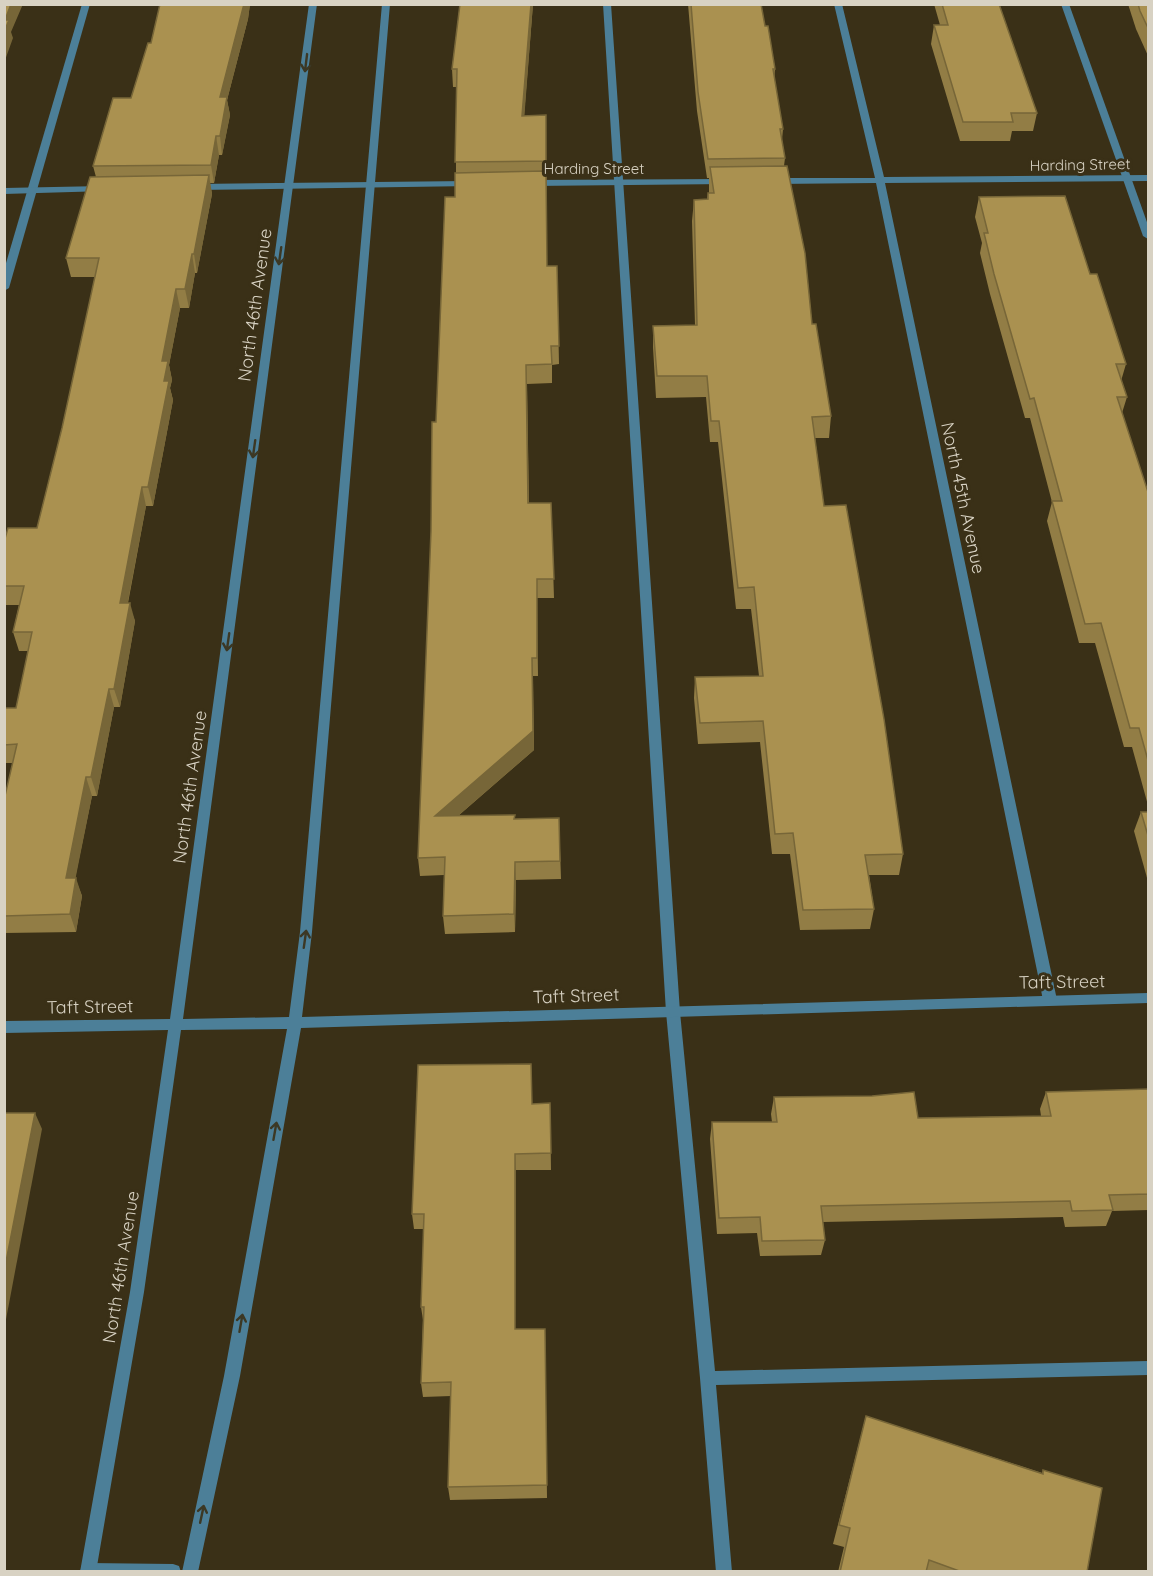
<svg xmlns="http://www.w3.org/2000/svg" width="1153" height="1576" font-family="Quicksand,sans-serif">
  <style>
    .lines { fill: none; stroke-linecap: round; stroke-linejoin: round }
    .service { fill: #4c7f98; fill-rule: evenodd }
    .minor { fill: #4c7f98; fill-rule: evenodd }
    .tertiary { fill: #4c7f98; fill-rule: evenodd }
    .wall { fill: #927d45 }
    .shaded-wall { fill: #776638 }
    .building { fill: #aa9150; stroke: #776638; stroke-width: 1.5 }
    .oneway { stroke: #3c3824 }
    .labels { text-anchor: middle; stroke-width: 6; stroke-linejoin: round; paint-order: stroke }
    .far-street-label { font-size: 15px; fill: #d8d2c3; stroke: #3a3017 }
    .street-label { font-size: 18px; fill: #d8d2c3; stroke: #3a3017 }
  </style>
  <rect width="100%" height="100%" fill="#3a3017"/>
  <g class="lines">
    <g class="service">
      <polygon points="82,4 90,4 9,288 4,291 4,270"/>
      <polygon points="603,4 611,4 680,1012 715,1371 1148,1361 1148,1375 716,1385 732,1572 716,1572 700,1378 666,1012"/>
      <polygon points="1061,4 1069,4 1148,225 1148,239 1143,236"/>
    </g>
    <g class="minor">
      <polygon points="834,4 842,4 884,177 1148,175 1148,181 885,183 1057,1000 1055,1004 1050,1005 1045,1004 1043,1000 876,183 775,184 771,181 775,178 875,178"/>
      <polygon points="724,179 728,182 727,184 532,186 528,183 532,180"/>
      <polygon points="469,181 473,184 472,186 196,190 192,187 196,184"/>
      <polygon points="103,186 107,189 106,191 4,194 4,188"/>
      <polygon points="88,1563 173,1564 179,1566 181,1572 80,1572 82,1565"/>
    </g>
    <polygon class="tertiary" points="309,4 317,4 183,1019 289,1017 300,932 382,4 390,4 312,932 302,1017 1148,993 1148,1003 301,1028 240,1376 198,1572 182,1572 224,1376 287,1029 181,1030 144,1292 96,1572 80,1572 130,1292 168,1030 4,1033 4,1021 170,1019"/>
  </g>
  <g class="wall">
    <polygon points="160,4 250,4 248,19 227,100 230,115 222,155 219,155 214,183 210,183 212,194 197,273 195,273 189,308 180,308 169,365 172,380 170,388 173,400 153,506 146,506 128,603 135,621 120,707 114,707 97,796 92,796 75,878 82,896 76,932 4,933 4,800 13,763 4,763 4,708 16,708 28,651 19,651 13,632 19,605 4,605 4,542 37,528 62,428 95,277 71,277 66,258 96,177 93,166 131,98 151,43"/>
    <polygon points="460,4 533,4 524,116 546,115 547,266 557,266 559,364 552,365 552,383 527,384 529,503 551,503 554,598 537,598 538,676 533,676 534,750 458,816 515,819 559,818 561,879 516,880 515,932 445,934 443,916 444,875 420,876 418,858 436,422 455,197 456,172 456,87 453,87 452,69"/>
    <polygon points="688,4 761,4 765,26 775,69 774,80 783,129 782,140 785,158 784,166 812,324 831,416 829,438 815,438 824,506 903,854 899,875 869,875 874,909 870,929 800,930 790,854 772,854 760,742 698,744 694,698 695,677 759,676 751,609 736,609 718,442 710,442 706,397 656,398 653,347 653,326 695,325 692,221 694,200 707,199 708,193 709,193 709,178 707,178 697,111"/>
    <polygon points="934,4 999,4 1037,113 1033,131 1012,131 1010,141 960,141 931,44 934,25 940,25"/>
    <polygon points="1128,4 1149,4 1149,58 1136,29"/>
    <polygon points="979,197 1090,274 1126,364 1121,381 1127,397 1122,413 1149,495 1149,809 1132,747 1124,747 1095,643 1079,643 1047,521 1052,502 1030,418 1025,418 990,294 980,253 982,243 975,217"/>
    <polygon points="1141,812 1149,812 1149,885 1134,831"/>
    <polygon points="531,1064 532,1104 550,1103 551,1170 516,1170 515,1329 545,1329 547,1498 450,1500 448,1487 451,1396 423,1397 421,1383 423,1320 421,1307 424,1229 414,1229 412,1214"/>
    <polygon points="1149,1089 1149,1210 1112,1211 1106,1226 1065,1227 1063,1217 823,1222 825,1240 821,1255 760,1256 757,1233 717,1234 710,1139 712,1122 772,1122 771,1114 774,1097 918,1118 1041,1116 1040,1109 1046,1092"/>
    <polygon points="866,1416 1042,1473 1043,1470 1087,1572 838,1572 844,1547 833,1544"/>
  </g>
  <g class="shaded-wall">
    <polygon points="11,4 23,4 11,32 13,38 4,63 5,20"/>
    <polygon points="244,4 250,4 248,19 227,100 230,115 222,155 220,136 220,97"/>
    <polygon points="531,4 533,4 523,134 522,116"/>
    <polygon points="216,136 219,155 214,183 211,165"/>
    <polygon points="209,175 212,194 197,273 194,254"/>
    <polygon points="192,254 195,273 189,308 185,289"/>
    <polygon points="176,289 180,308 169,365 172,380 170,388 173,400 153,506 148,487 164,381 162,361"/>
    <polygon points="142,487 146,506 124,622 120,603"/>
    <polygon points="130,603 135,621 120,707 114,689"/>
    <polygon points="532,658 534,750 437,834 435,816"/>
    <polygon points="109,689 114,707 97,796 91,777"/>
    <polygon points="86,777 92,796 72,896 66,878"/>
    <polygon points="515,862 516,880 515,932 514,914"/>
    <polygon points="76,878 82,896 76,932 70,914"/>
    <polygon points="35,1113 42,1129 4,1330 4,1272"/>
    <polygon points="515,1154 516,1170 515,1344"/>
  </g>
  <g class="building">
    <polygon points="4,4 11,4 5,20 9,20 4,32"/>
    <polygon points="160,4 244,4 220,97 227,97 220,136 216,136 211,165 93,166 113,98 131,98 148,43 151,43"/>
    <polygon points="460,4 531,4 522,116 546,115 546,161 455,162 457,69 452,69"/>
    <polygon points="691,4 761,4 765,26 768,26 775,69 773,69 783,129 780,129 785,158 708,159 698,92"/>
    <polygon points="942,4 999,4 1037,113 1011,113 1013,122 963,122 934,25 948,25"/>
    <polygon points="1138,4 1149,4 1149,30 1140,11"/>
    <polygon points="787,166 805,253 812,324 816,324 831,416 812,417 824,506 846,505 884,719 903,854 865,855 874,909 803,910 793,833 775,834 763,721 700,723 695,677 763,676 754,587 738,588 719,421 711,421 707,376 657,376 653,326 697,325 694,200 708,199 708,193 714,193 710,167"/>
    <polygon points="546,171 547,266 557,266 559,346 551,346 552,364 526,365 528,503 551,503 554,579 537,579 537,658 532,658 533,731 435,816 515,815 514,819 559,818 560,861 515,862 514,914 443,916 445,857 418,858 431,531 432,422 436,422 445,197 455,197 455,173"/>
    <polygon points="209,175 194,254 192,254 185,289 176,289 162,361 168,361 164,381 169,381 148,487 142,487 120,603 130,603 114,689 109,689 91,777 86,777 66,878 76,878 70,914 4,916 4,800 17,744 4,745 4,708 16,708 32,632 13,632 24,586 4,586 4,542 8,528 37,528 62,428 99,258 66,258 90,177"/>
    <polygon points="1065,196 1090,274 1097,274 1126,364 1116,364 1127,397 1117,397 1149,495 1149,764 1139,728 1130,728 1101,623 1085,624 1052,501 1062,501 1034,398 1030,399 994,274 984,233 988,233 979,197"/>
    <polygon points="1141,812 1149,812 1149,839"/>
    <polygon points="531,1064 532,1104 550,1103 551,1153 515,1154 515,1329 545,1329 547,1485 448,1487 451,1382 421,1383 424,1307 421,1307 424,1214 412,1214 418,1065"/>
    <polygon points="1149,1089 1149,1194 1109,1195 1113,1210 1072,1211 1070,1201 821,1206 825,1240 762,1241 760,1217 719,1218 712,1122 777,1122 774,1097 872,1096 914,1092 918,1118 1051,1116 1046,1092"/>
    <polygon points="4,1113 35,1113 4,1272"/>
    <polygon points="866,1416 1043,1474 1043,1470 1102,1488 1087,1572 962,1572 929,1560 926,1572 840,1572 850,1528 839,1525"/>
  </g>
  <defs><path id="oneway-shaft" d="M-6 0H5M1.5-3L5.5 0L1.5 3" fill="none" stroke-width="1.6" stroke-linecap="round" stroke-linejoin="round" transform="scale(1.5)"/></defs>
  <g class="oneway">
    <use href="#oneway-shaft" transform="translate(306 63) rotate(97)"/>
    <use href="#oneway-shaft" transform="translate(280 256) rotate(98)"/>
    <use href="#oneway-shaft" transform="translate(254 449) rotate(98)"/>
    <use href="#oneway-shaft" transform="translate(228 642) rotate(98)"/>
    <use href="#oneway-shaft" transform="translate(305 939) rotate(-82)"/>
    <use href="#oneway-shaft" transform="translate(275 1131) rotate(-80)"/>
    <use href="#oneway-shaft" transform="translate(241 1323) rotate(-80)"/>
    <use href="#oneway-shaft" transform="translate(202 1514) rotate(-78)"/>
  </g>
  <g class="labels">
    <g class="far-street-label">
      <text transform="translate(1080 165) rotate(-1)" y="5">Harding Street</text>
      <text x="594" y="174">Harding Street</text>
    </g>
    <g class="street-label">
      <text transform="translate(255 305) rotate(-82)" y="6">North 46th Avenue</text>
      <text transform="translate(963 498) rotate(78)" y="6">North 45th Avenue</text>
      <text transform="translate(190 787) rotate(-82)" y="6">North 46th Avenue</text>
      <text transform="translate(1062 982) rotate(-1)" y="6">Taft Street</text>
      <text transform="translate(576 996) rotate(-2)" y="6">Taft Street</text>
      <text transform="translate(90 1007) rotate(-1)" y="6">Taft Street</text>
      <text transform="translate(121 1267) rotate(-81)" y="6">North 46th Avenue</text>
    </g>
  </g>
  <rect width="1153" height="1576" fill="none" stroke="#d8d2c3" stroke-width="12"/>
</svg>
